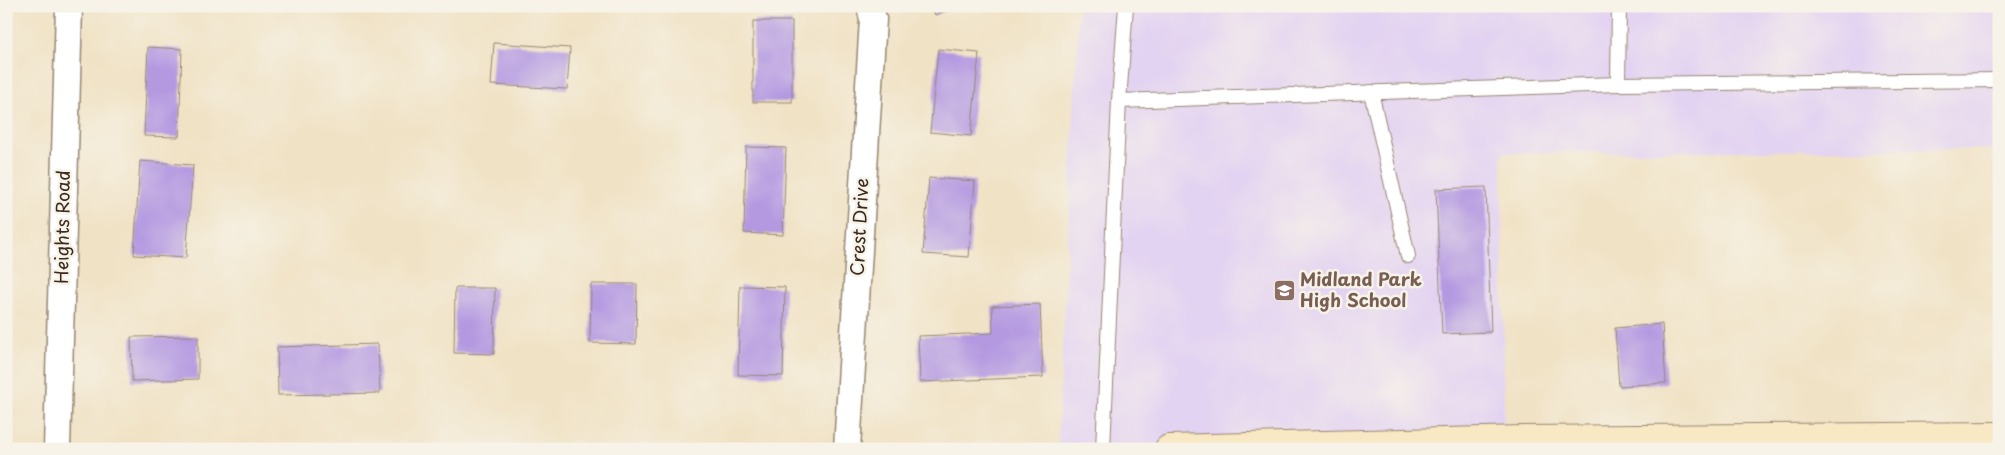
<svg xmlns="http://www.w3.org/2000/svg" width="2005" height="455" font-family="'Playpen Sans',sans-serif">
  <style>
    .built { fill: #e3d3f2 }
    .building { fill: #b499e1 }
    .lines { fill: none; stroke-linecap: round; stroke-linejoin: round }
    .service-casing { stroke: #968672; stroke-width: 16 }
    .minor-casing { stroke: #968672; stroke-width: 29 }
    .secondary-casing { stroke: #968672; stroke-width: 30 }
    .service { stroke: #fff; stroke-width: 14 }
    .minor { stroke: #fff; stroke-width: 26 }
    .secondary { stroke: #f8e8c3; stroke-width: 28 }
    .labels { text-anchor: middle; stroke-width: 5; stroke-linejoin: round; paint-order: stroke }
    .street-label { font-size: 18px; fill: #3b2a1e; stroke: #f7f3e8 }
    .education-label { font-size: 18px; font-weight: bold; fill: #785e54; stroke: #f7f3e8; text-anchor: start }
  </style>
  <rect width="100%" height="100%" fill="#f7f3e8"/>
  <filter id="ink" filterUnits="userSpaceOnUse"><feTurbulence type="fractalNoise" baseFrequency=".02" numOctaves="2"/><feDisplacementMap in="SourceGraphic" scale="10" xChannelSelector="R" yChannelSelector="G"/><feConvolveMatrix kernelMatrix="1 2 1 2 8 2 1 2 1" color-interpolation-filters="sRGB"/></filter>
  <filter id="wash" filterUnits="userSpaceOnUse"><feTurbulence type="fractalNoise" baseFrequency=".0096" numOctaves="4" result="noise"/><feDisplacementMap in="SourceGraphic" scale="20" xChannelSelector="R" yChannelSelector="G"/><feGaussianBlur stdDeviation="1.12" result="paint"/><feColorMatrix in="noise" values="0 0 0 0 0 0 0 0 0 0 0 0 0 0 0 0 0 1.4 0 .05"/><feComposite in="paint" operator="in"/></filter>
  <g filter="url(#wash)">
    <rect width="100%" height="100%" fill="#f0e2c5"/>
    <polygon class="built" points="1079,6 1999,6 1999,149 1502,153 1504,426 1267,445 1169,449 1078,449 1058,447"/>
    <g id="blocks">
      <g class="building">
        <polygon points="155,6 197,6 197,10 155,8"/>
        <polygon points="931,6 958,6 935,15"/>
        <rect x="753" y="21" width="39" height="81"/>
        <polygon points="494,43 570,48 567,89 491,85"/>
        <polygon points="148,47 182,49 179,137 144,136"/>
        <polygon points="938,49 979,53 971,136 930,132"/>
        <polygon points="746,147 786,148 783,235 744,233"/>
        <polygon points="140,161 193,165 186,258 134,255"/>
        <polygon points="929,178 975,181 969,257 923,254"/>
        <polygon points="1486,187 1491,332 1442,334 1436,189"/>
        <polygon points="591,284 637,284 636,344 590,343"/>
        <polygon points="740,286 785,287 783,376 738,375"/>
        <polygon points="455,288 495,288 494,354 454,353"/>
        <polygon points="1040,304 1043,377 920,382 918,336 993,333 992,306"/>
        <polygon points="1662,324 1666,383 1619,386 1615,328"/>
        <polygon points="198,336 198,379 132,381 131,337"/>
        <polygon points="378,344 380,393 278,395 277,347"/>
      </g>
    </g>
  </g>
  <g filter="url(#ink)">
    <use href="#blocks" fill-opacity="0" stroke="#968672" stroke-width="1"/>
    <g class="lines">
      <defs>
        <g id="service">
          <polyline points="1618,84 1619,6"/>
          <polyline points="1371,92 1408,256"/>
          <polyline points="1119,101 1618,84 1999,80"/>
          <polyline points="1103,449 1119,101 1126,6"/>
        </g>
        <g id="minor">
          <polyline points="57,449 69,6"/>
          <polyline points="847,449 873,19 870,6"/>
        </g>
        <polyline id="secondary" points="1169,449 1524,440 1999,436"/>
      </defs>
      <use href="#service" class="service-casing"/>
      <use href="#minor" class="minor-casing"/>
      <use href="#secondary" class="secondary-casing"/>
      <use href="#service" class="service"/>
      <use href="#minor" class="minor"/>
      <use href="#secondary" class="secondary"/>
    </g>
  </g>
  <defs>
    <symbol id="school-square" viewBox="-11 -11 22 22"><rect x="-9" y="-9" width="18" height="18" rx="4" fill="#8d6e63" stroke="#f7f3e8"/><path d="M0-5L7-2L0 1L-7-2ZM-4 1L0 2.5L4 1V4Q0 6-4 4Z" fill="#fff"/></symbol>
  </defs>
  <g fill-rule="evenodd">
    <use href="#school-square" x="1272" y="278" width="25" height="25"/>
  </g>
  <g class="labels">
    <g class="street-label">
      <text transform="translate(63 227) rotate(-89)" y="6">Heights Road</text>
      <text transform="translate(860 227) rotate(-87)" y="6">Crest Drive</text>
    </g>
    <g class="education-label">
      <text x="1300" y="286">Midland Park<tspan x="1300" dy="21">High School</tspan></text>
    </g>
  </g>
  <rect width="2005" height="455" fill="none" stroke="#f7f3e8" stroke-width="25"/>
</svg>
